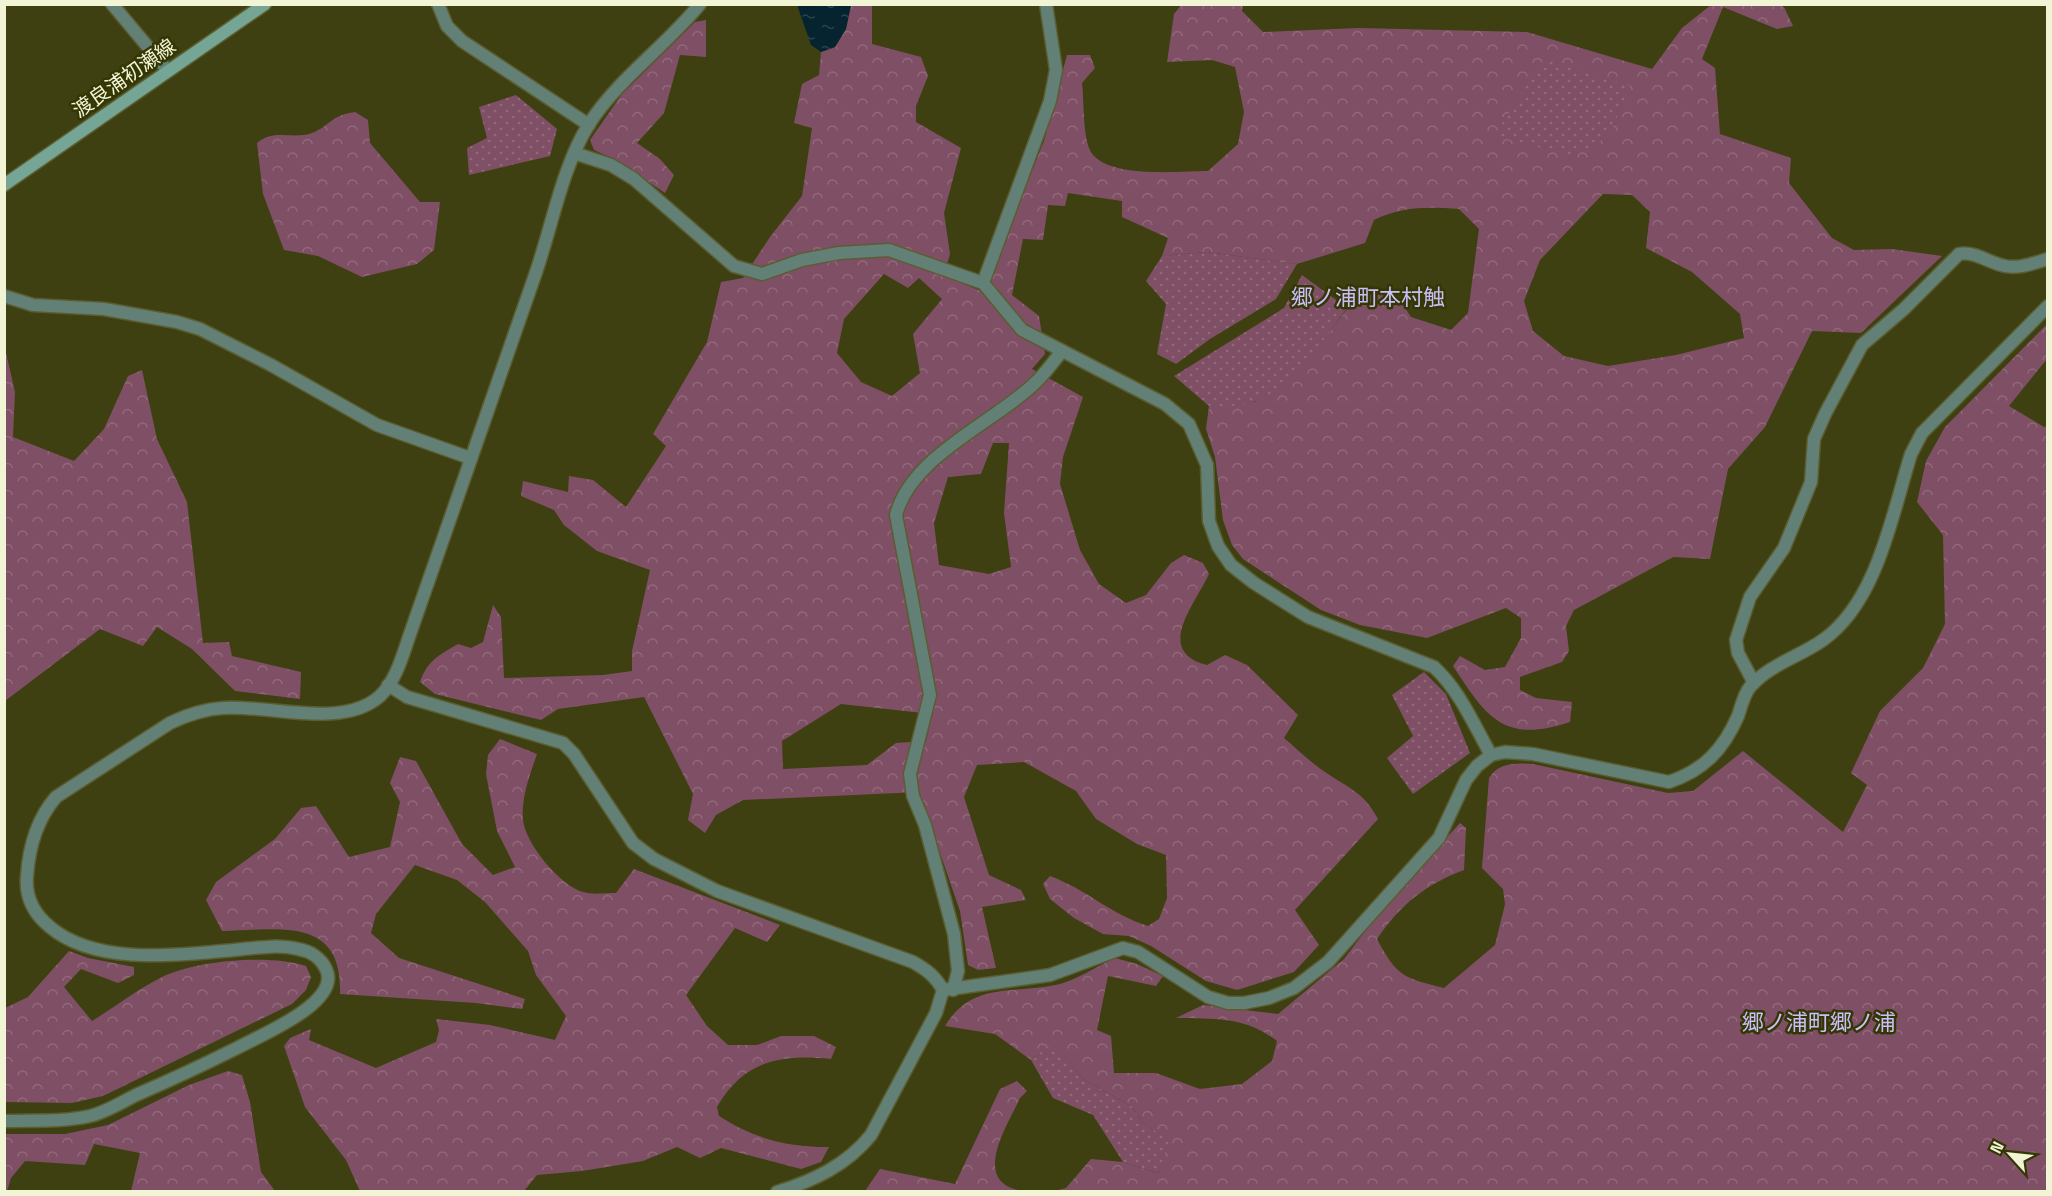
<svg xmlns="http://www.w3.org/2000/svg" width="2052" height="1196" font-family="'Space Grotesk','Noto Sans JP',sans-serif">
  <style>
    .forest { fill: url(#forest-crowns); fill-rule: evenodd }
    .garden { fill: url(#garden-dots) }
    .water { fill: url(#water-ripples) }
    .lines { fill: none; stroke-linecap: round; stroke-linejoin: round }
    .minor-casing { stroke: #5b5d30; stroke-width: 15 }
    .secondary-casing { stroke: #5b5d30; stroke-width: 15 }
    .minor { stroke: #628076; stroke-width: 12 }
    .secondary { stroke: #75a595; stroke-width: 12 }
    .labels { text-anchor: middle; stroke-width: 5; stroke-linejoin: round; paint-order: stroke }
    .street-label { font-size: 20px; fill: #f2f5d5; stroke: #343604 }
    .quarter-label { font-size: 22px; fill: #c8bff8; stroke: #343604 }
  </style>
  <defs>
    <pattern id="forest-crowns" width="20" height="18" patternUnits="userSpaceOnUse" patternTransform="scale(1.5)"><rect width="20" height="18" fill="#7f4f65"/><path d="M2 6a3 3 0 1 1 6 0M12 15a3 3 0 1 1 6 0" fill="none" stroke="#92697a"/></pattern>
    <pattern id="garden-dots" width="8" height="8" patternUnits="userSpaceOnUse" patternTransform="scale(1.5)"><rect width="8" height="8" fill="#7f4f65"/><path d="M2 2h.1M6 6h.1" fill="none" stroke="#92697a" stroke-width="1.8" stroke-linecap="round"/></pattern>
    <pattern id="water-ripples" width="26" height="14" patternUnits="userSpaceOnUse" patternTransform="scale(1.5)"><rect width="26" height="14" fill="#062330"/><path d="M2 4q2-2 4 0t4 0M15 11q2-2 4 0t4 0" fill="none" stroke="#2b444d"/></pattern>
  </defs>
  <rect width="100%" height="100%" fill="#3e4011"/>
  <g class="forest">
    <path d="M1182,4L1243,5L1242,11L1263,32L1359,28L1527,32L1652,69L1682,28L1711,5H1779L1784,7L1793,26L1777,29L1723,7L1702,59L1715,68L1720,134L1791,158L1789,183L1832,238L1854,250L1892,249L1942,256L1861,333L1812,331L1765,427L1728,469L1710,559L1673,557L1574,610L1566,626L1569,651L1562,662L1520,677V690L1536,698L1572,702L1570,722C1504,744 1487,718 1453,666L1460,656L1485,670L1505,667L1521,638V618L1506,608L1427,638L1360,625L1321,610L1243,559L1232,545L1223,520L1215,457L1206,429L1209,406L1255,402L1313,353L1357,296L1390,294L1402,303L1411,317L1451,330L1468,313L1479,229L1459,209C1427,207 1404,206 1374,220L1365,243L1297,264L1207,252L1162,256L1168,238L1122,217V201L1068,193L1065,206L1048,205L1043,240L1023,239L1012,295L1039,316L1045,354L1032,369L1083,397L1063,457L1060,484L1080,550L1099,584L1126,603L1146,595L1171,563L1184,555L1203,563L1209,574C1194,606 1154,651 1207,665L1225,655L1247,665L1298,715L1284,738C1297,749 1310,762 1325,772C1348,788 1364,792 1378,819L1295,910L1319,945L1294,972L1237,990L1206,981L1151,946L1129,936L1103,934L1074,918L1050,899L1043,884L1050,876C1086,889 1110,914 1148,926L1159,919L1167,898L1166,855L1137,844L1096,819L1076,791L1024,762L977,765L964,797L989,875L1021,890L1026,900L982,907L996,968L978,970L968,965L960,911L919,792L743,800L716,815L705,833L688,820L693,794L644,697L558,709L541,720L435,694L420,682C427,661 439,655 458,644L471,648L483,642L493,605L501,617L504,678L603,675L632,671V651L650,570L597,551L564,525L554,510L521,496L523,481L568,492L569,476L593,480L626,507L666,446L653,434L707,342L721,282L743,278L770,237L802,196L812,128L794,123L802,84L819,75L821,52L835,47L846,29L851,5H872V44L921,57L928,76L916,106V122L961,148L944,213L950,254L944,275L983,292L1044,141L1067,55H1090L1095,68L1082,83C1084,101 1083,132 1089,148C1101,180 1180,171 1208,171L1238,144L1244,112L1235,67L1212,60L1167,62L1174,14ZM1603,194L1632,195L1650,212L1646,248L1692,272L1740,314L1744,338L1676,355L1608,366L1564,356L1533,331L1524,301L1540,260ZM884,274L908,288L919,278L942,299L913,334L920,373L892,396L861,382L837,353L844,319ZM993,443H1009L1004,513L1011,567L989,574L939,565L934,523L948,477L981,474ZM841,704L932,714L926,741L896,743L867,765L783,769L782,741Z"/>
    <polygon points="706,20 706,57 680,55 664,113 637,143 660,159 674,175 665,193 616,160 594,150 590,140 622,94 695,22"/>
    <path d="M355,112L368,120L370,143L420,202H440L434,250L417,264L362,277L318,256L284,250L263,194L257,143C274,128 293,140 312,133C330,126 331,115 355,112Z"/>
    <path d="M2047,324V359L2009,406L2044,427L2047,426V1191H1054L1066,1188L1091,1159L1123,1162L1158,1173L1168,1141L1143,1122L1131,1106L1083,1079L1053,1044L1031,1060L995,1034L945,1026C973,980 1014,995 1060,984C1078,979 1097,966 1115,958L1137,964L1163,976L1156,986L1108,976L1097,1030L1111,1036L1114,1073H1156L1200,1089L1242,1084L1272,1061L1277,1041C1244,1016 1216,1019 1176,1018L1203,1005L1278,1014L1344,959L1382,909L1460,823L1466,828L1464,870C1426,884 1400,905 1377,939C1397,977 1404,978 1444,988L1495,945L1505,904L1503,889L1482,868L1489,778C1499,762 1516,763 1533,764L1668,793L1693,791L1743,751L1843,832L1867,785L1851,773L1880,711L1923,668L1945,624L1943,535L1917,502L1926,461L1945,427Z"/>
    <polygon points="4,344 15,392 13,437 74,461 104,429 128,376 142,370 157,439 187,502 203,643 229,642 232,656 301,672 300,699 235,691 192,649 157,627 143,646 100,629 5,701"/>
    <path d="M500,739L537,754C530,774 521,798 523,819C524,842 560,886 583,892C592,895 606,893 616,893L634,869L780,925L767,942L735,928L686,995L707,1026L728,1045H757L781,1036H814L836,1047L831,1059C781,1054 744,1060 717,1107L719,1116C755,1139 787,1147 829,1147L821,1162L801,1169L721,1148L700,1158L677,1147L643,1161L582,1171L537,1175L524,1191H360L346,1160L305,1107L284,1046L290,1038L311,1029L309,1040L376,1068L436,1042L439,1030L436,1019L490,1025L555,1040L566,1016L536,975L528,951L485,902L457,880L415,865L376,914L371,933L399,958L525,999L522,1009L476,1003L340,994C343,915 278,930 222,931L206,900L216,882L275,839L301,808L316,806L349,857L390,847L400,802L390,783L400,757L416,761L462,844L493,875L515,867L497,831L486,774L488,755Z"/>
    <path d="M69,951L88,958L134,967V975L118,983L81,969L64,987L92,1021C115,1007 138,989 162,977C197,960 270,954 306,966L311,977L306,990L292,1004L103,1096L72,1103L5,1102V1008L28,997Z"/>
    <polygon points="228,1071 242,1075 250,1102 261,1172 275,1191 131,1191 140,1153 94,1144 85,1165 25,1161 11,1178 7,1191 5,1191 5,1134 65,1134 108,1125 189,1085"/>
    <path d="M1017,1081L1027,1091L1020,1098C1007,1126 969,1184 1024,1191H865L880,1169L955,1184L1000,1089Z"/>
  </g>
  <g class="garden">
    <polygon points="1544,59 1630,86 1609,136 1573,156 1494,136"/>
    <polygon points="516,95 557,129 550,156 469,175 467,148 487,138 479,107"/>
    <polygon points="1207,252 1297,264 1276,299 1210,339 1176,364 1157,354 1166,304 1146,281 1162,256"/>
    <path d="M1302,275L1347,308C1323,340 1295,386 1256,401C1243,407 1224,406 1209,406L1174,376L1284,308Z"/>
    <polygon points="1424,672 1446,694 1470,753 1413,794 1387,758 1413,736 1392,695"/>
    <polygon points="1053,1043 1083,1079 1131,1106 1143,1122 1169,1141 1158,1173 1123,1162 1093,1115 1053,1098 1031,1060"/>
  </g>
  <polygon class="water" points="797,5 851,5 846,29 835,47 821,52 811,45"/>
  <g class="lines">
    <defs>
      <g id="minor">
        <polyline points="112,4 168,71"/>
        <polyline points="438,4 447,26 462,41 589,125"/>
        <path d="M574,153L611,165L634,179L734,266L762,274L802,260L839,253L889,250L983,283L1022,330L1165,404L1189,424L1207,465L1209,521L1218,546L1231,565L1254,583L1308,617L1434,667C1460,691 1474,725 1491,755"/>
        <polyline points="983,283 1050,101 1056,70 1046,4"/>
        <polyline points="4,296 33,305 104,309 177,322 200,329 271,365 377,425 470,458"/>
        <path d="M1754,683L1738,653L1736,640L1750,597L1784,548L1811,482L1814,439L1825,414L1862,345L1904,309L1959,254C1975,251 1989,263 2005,266C2019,269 2034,263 2048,259"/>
        <path d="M388,685L407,697L563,743L574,754L633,843L654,859L717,891L913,962C927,970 935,976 943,990L936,1013L871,1135C847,1165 813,1181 777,1192"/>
        <path d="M943,990L1050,975L1123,948L1138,952L1208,997L1228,1003H1244L1269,998L1294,988L1328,962L1439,838L1466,780L1477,766L1491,755L1505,752L1533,754L1669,782C1704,770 1723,750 1738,716C1741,707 1744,694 1750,687C1770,664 1799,657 1823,640C1877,602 1892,515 1911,454L1922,433L2048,306"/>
        <path d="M953,990L958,971L954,934L925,825L913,796L910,774L930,695L896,515C911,455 998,421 1038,380C1047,371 1054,361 1062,351"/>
        <path d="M4,1121C33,1120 63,1122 90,1116C106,1112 122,1102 136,1095C171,1080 205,1064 239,1047C261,1035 342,1002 326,969C321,958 310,951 298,949C277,944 255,948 234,950C179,955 96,966 50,927C34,914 25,897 27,876C29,847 37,819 56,797L170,723C187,715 204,709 223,708C268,704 342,730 380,696C396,681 403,654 410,634C451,515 493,397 534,278C552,228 561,169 589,124C619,78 665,47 700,4"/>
      </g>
      <polyline id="secondary" points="4,185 265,4"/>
    </defs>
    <use href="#minor" class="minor-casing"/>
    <use href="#secondary" class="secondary-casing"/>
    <use href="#minor" class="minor"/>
    <use href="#secondary" class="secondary"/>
  </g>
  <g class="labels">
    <g class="street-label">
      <text transform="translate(124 78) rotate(-35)" y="7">渡良浦初瀬線</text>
    </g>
    <g class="quarter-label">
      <text x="1368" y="305">郷ノ浦町本村触</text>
      <text x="1819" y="1030">郷ノ浦町郷ノ浦</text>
    </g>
  </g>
  <rect width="2052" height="1196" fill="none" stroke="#f2f5d5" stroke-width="12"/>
  <g transform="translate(2010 1154) rotate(297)" stroke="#343604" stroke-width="4.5" paint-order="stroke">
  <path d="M0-4.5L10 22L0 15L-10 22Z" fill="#f2f5d5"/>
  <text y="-9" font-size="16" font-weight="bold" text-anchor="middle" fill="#f2f5d5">N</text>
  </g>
</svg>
